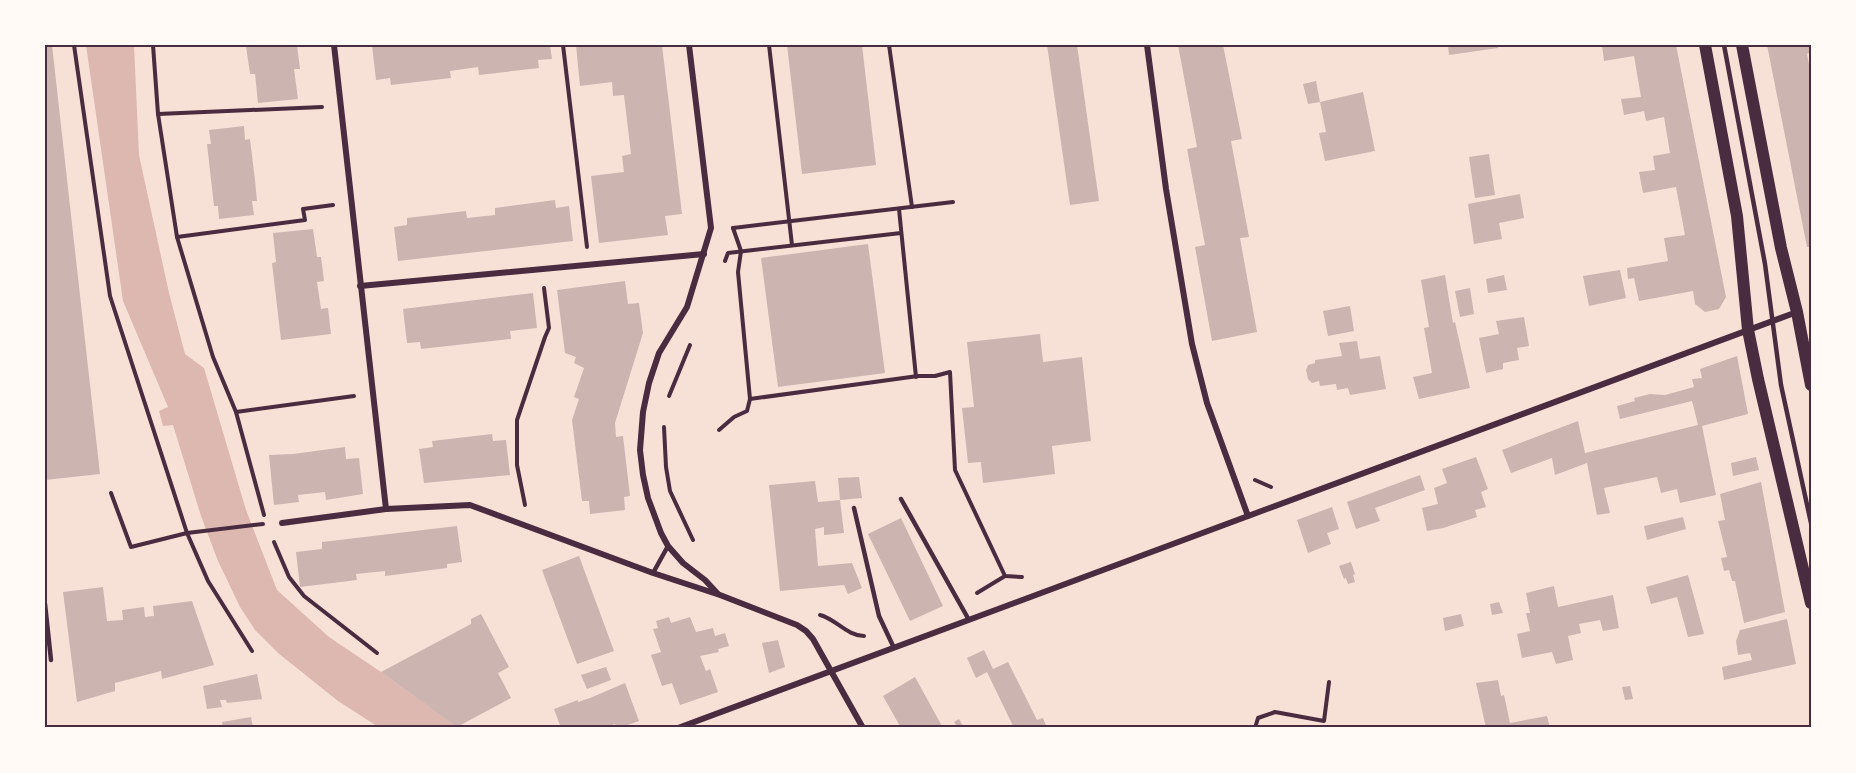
<svg xmlns="http://www.w3.org/2000/svg" width="1856" height="773" font-family="'Fira Sans Condensed',sans-serif">
  <style>
    .water { fill: #dcb8b0 }
    .building { fill: #ccb4b1 }
    .lines { fill: none; stroke-linecap: round; stroke-linejoin: round }
    .path { stroke: #4a2c40; stroke-width: 4 }
    .service { stroke: #4a2c40; stroke-width: 4.5 }
    .minor { stroke: #4a2c40; stroke-width: 6 }
    .secondary { stroke: #4a2c40; stroke-width: 12 }
    .neatline { fill: none; stroke: #4a2c40; stroke-width: 2 }
  </style>
  <rect width="100%" height="100%" fill="#f7e1d7"/>
  <polygon class="water" points="86,45 134,45 139,155 169,293 185,354 204,368 246,510 277,590 329,637 381,672 459,728 380,728 338,701 278,653 255,630 240,607 218,561 201,516 173,425 163,426 159,411 168,407 123,301"/>
  <g class="building">
    <polygon points="45,45 52,45 100,474 45,480"/>
    <polygon points="297,45 300,69 294,69 298,99 258,103 255,74 250,74 246,46"/>
    <polygon points="372,45 550,45 552,59 538,60 539,68 479,75 478,67 450,71 451,78 391,85 390,78 376,80"/>
    <polygon points="576,45 662,45 682,214 665,216 668,235 599,243 591,176 624,172 622,156 631,154 624,95 613,96 612,82 580,86"/>
    <polygon points="787,45 862,45 876,165 802,174"/>
    <polygon points="1047,45 1077,45 1099,201 1070,205"/>
    <polygon points="1178,45 1223,45 1242,139 1231,141 1249,237 1240,238 1257,332 1212,341 1195,247 1205,245 1187,149 1197,147"/>
    <polygon points="1448,45 1498,45 1498,48 1449,55"/>
    <polygon points="1602,45 1676,45 1726,297 1719,309 1705,312 1695,304 1693,291 1639,301 1634,278 1628,279 1627,268 1668,261 1664,238 1685,235 1676,187 1643,193 1639,172 1655,170 1653,156 1670,153 1664,117 1646,121 1644,111 1624,115 1621,99 1641,97 1634,56 1604,61"/>
    <polygon points="1767,45 1811,45 1811,52 1807,54 1811,75 1811,247 1807,247"/>
    <polygon points="1316,81 1320,102 1308,104 1303,84"/>
    <polygon points="1363,92 1375,151 1325,161 1319,133 1326,132 1320,102"/>
    <polygon points="244,126 245,140 250,139 255,180 257,201 252,201 254,215 219,219 218,206 214,206 207,144 211,144 209,130"/>
    <polygon points="1489,154 1495,195 1475,198 1469,157"/>
    <polygon points="1520,194 1524,218 1499,223 1502,239 1474,244 1468,204"/>
    <polygon points="555,200 556,208 569,206 573,241 398,261 394,227 407,225 407,218 466,211 467,218 495,215 495,208"/>
    <polygon points="313,229 317,257 321,257 324,281 317,282 321,309 328,308 331,334 281,340 272,263 276,262 273,233"/>
    <polygon points="868,244 885,373 778,387 761,258"/>
    <polygon points="1620,270 1626,298 1589,306 1583,276"/>
    <polygon points="1445,275 1453,323 1455,322 1470,388 1419,399 1413,377 1432,373 1424,328 1429,327 1421,280"/>
    <polygon points="1504,275 1507,290 1488,293 1486,279"/>
    <polygon points="625,281 628,304 639,303 643,333 615,423 616,437 623,436 630,496 624,497 625,510 590,514 589,501 582,501 572,420 579,399 574,397 584,368 574,363 576,357 565,353 557,290"/>
    <polygon points="1470,288 1474,314 1460,317 1455,291"/>
    <polygon points="533,293 537,328 510,331 511,339 421,349 420,342 407,343 403,309"/>
    <polygon points="1350,306 1354,331 1328,336 1323,311"/>
    <polygon points="1524,317 1529,346 1517,348 1519,360 1503,363 1503,369 1486,373 1479,338 1499,334 1496,321"/>
    <polygon points="1040,334 1043,362 1082,357 1091,441 1052,446 1055,474 983,483 981,462 968,463 962,408 974,407 967,342"/>
    <polygon points="1357,341 1360,359 1380,356 1386,389 1350,395 1348,388 1337,390 1336,384 1320,386 1319,381 1312,383 1308,379 1306,370 1308,365 1315,363 1315,360 1342,356 1339,343"/>
    <polygon points="1737,356 1748,414 1702,426 1716,495 1680,503 1677,489 1661,493 1657,477 1604,488 1610,513 1597,515 1587,463 1555,475 1552,458 1511,473 1502,450 1578,421 1585,453 1698,425 1692,401 1620,419 1617,406 1635,401 1634,398 1650,394 1665,395 1694,387 1692,379 1702,378 1700,369"/>
    <polygon points="492,434 493,441 506,440 510,475 424,483 419,449 433,447 432,441"/>
    <polygon points="345,447 346,459 359,458 363,494 326,500 325,492 298,495 299,502 274,505 269,455 293,454"/>
    <polygon points="1476,457 1488,489 1481,492 1486,507 1475,510 1477,517 1443,528 1427,531 1422,508 1438,504 1434,488 1447,483 1442,469"/>
    <polygon points="1756,457 1759,470 1733,476 1731,463"/>
    <polygon points="1420,475 1425,490 1375,508 1380,521 1356,529 1347,502"/>
    <polygon points="859,477 862,498 840,500 838,478"/>
    <polygon points="815,481 818,502 840,500 844,533 824,535 824,527 815,529 818,566 852,563 862,588 848,594 844,585 780,591 769,485"/>
    <polygon points="1761,482 1785,612 1744,623 1735,581 1732,581 1729,570 1724,571 1721,558 1727,557 1718,521 1725,520 1720,494"/>
    <polygon points="1332,507 1339,529 1327,533 1331,544 1308,553 1297,520"/>
    <polygon points="1683,517 1686,529 1647,540 1644,526"/>
    <polygon points="901,518 943,606 910,621 868,534"/>
    <polygon points="457,526 462,562 447,564 447,568 385,576 385,571 356,574 357,580 300,587 296,552 322,549 322,542"/>
    <polygon points="579,556 614,651 577,664 542,570"/>
    <polygon points="1351,562 1355,574 1353,575 1355,582 1348,584 1346,578 1344,579 1339,566"/>
    <polygon points="1688,575 1704,634 1688,637 1677,597 1651,604 1646,587"/>
    <polygon points="1554,586 1558,607 1613,595 1619,628 1603,631 1600,620 1579,624 1581,633 1568,636 1573,660 1556,664 1552,652 1522,658 1517,634 1530,631 1526,613 1530,613 1526,593"/>
    <polygon points="103,587 107,621 123,620 122,610 144,607 145,617 154,616 153,606 192,601 214,665 162,679 161,671 115,683 115,691 77,702 63,592"/>
    <polygon points="1499,602 1503,613 1492,615 1490,604"/>
    <polygon points="481,614 509,667 498,673 511,698 457,727 381,672 471,624 471,619"/>
    <polygon points="1461,614 1464,626 1445,631 1443,618"/>
    <polygon points="669,617 671,623 690,617 696,632 713,628 715,636 725,633 729,646 718,649 719,652 700,656 706,671 710,669 718,692 680,705 672,683 662,686 651,655 661,652 653,629 658,628 656,621"/>
    <polygon points="1787,619 1796,664 1724,680 1722,667 1752,660 1750,653 1738,655 1736,641 1740,630"/>
    <polygon points="778,640 785,667 769,673 762,643"/>
    <polygon points="984,650 993,669 1008,662 1037,720 1043,718 1047,728 1014,728 987,672 976,678 967,658"/>
    <polygon points="606,667 611,680 587,689 581,675"/>
    <polygon points="257,674 262,699 227,703 226,700 220,700 222,707 207,709 203,686"/>
    <polygon points="915,677 926,697 943,728 901,728 883,696"/>
    <polygon points="1498,680 1501,696 1504,695 1510,723 1547,716 1550,728 1486,728 1476,683"/>
    <polygon points="625,683 639,721 619,728 617,728 615,724 604,728 561,728 554,709 578,700 578,702 590,698"/>
    <polygon points="1630,686 1633,699 1625,700 1622,687"/>
    <polygon points="251,717 253,728 223,728 222,722"/>
    <polygon points="959,719 964,728 958,728 954,722"/>
  </g>
  <g class="lines">
    <g class="path">
      <polyline points="74,45 110,296 187,533 208,581 252,651"/>
      <polyline points="153,45 158,114 177,237 213,357 236,412 264,515"/>
      <polyline points="563,45 587,247"/>
      <polyline points="769,45 792,245"/>
      <polyline points="889,45 912,207"/>
      <polyline points="158,114 322,107"/>
      <polyline points="899,209 916,377"/>
      <polyline points="733,228 741,251 738,272 750,399 918,376 935,376 950,372 955,470 1005,576 1022,577"/>
      <polyline points="733,228 953,202"/>
      <polyline points="177,237 305,220 303,209 333,205"/>
      <polyline points="725,261 728,253 901,233"/>
      <polyline points="669,396 690,345"/>
      <polyline points="236,412 354,396"/>
      <polyline points="664,427 666,467 670,491 693,540"/>
      <polyline points="719,430 734,417 747,411 750,399"/>
      <polyline points="1255,480 1271,487"/>
      <polyline points="111,493 131,547 187,533 263,524"/>
      <polyline points="525,505 517,465 517,420 545,337 549,328 544,288"/>
      <polyline points="274,542 289,577 304,596 377,653"/>
      <polyline points="977,593 1005,576"/>
      <path d="M820,615C836,619 847,636 864,636"/>
      <polyline points="1255,728 1258,718 1275,712 1324,721 1329,682"/>
    </g>
    <g class="service">
      <polyline points="1724,45 1765,264 1781,385 1811,523"/>
      <polyline points="901,499 969,620"/>
      <polyline points="854,508 879,616 894,648"/>
      <polyline points="653,573 668,546"/>
      <polyline points="45,604 51,660"/>
    </g>
    <g class="minor">
      <polyline points="334,45 386,509 470,505 653,573 720,595 797,625 806,631 813,639 863,728"/>
      <polyline points="689,45 711,228 687,307 659,353 649,383 643,412 640,450 643,475 648,498 661,533 668,546 683,563 705,580 718,594"/>
      <polyline points="1147,45 1166,189 1192,344 1207,403 1248,516"/>
      <polyline points="360,286 704,254"/>
      <polyline points="282,523 386,509"/>
      <polyline points="678,728 1797,312"/>
    </g>
    <g class="secondary">
      <polyline points="1705,45 1737,216 1748,330 1758,379 1811,603"/>
      <polyline points="1742,45 1781,248 1797,312 1811,385"/>
    </g>
  </g>
  <rect width="1856" height="773" fill="none" stroke="#fffaf5" stroke-width="93"/>
  <rect x="46" y="46" width="1764" height="680" class="neatline"/>
</svg>
